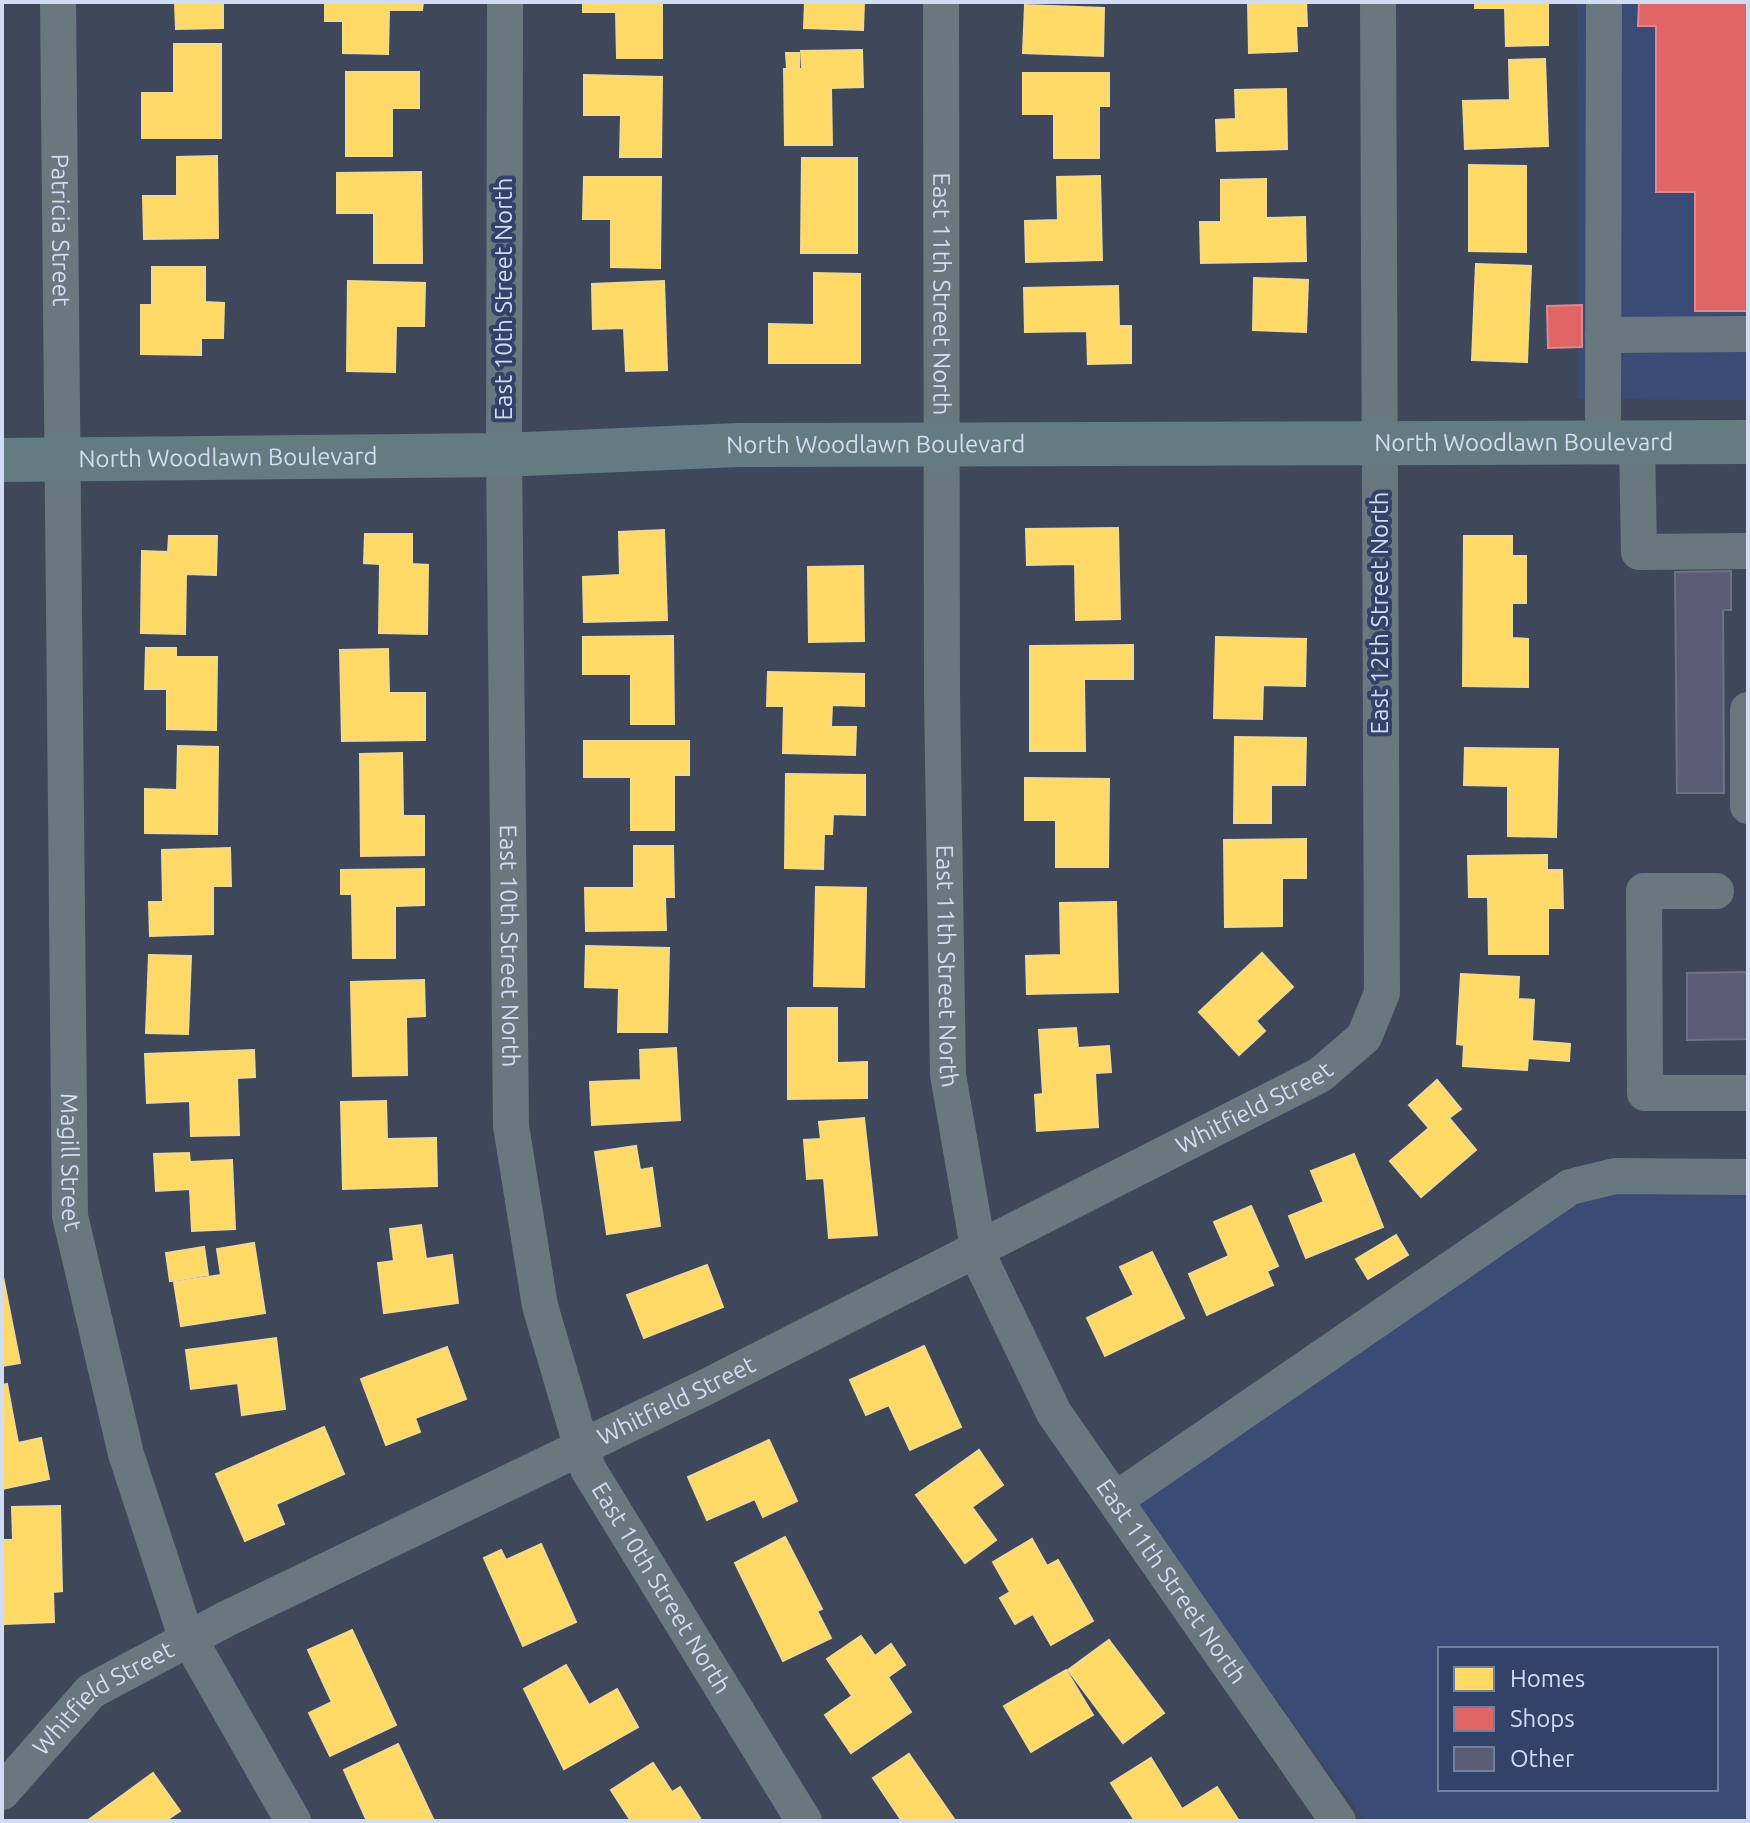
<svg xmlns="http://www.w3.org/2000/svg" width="1750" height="1823" font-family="Ubuntu,sans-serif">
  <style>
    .built { fill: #3a4b75; fill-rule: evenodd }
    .homes { fill: #ffd966; stroke: #f1da90; stroke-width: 2 }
    .shops { fill: #e06666; stroke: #dc8990; stroke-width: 2 }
    .building { fill: #5a5c75; stroke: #6f7284; stroke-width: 2 }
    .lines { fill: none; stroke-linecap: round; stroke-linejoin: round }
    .minor { stroke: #69787f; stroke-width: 36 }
    .major { stroke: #637b81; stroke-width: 44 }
    .labels { text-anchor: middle; stroke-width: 8; stroke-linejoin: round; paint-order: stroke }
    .street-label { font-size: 24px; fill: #d1dcf3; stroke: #324268 }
  </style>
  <rect width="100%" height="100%" fill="#3f475b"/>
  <g class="built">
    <polygon points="1577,2 1748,2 1748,400 1578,399"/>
    <path d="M1748,1185V1821H1365L1132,1503L1573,1199L1650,1188ZM1440,1649H1716V1789H1440Z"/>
  </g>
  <g class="homes">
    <polygon points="175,2 223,2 223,28 176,29"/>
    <polygon points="325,2 423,2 422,10 389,10 388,54 343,53 343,21 325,21"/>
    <polygon points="583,2 662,2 662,58 617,58 616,12 583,12"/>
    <polygon points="805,2 864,2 863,30 804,28"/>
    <polygon points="1230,2 1306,2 1307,26 1296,26 1297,51 1249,53 1248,3"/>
    <polygon points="1475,2 1548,2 1548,45 1506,46 1505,8 1475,8"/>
    <polygon points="1025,5 1104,8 1103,56 1023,53"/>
    <polygon points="174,44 221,44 221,138 142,138 142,93 174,93"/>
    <polygon points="862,50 863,87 831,88 832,145 785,145 784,69 802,69 801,51"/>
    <polygon points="786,53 799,53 799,68 787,68"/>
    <polygon points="1545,59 1548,146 1465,149 1463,101 1510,100 1509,60"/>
    <polygon points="346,72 419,72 419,108 392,108 392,156 346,156"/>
    <polygon points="1023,73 1109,73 1109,106 1099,106 1099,158 1054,158 1054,114 1023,114"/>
    <polygon points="584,75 662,77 661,157 620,157 621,115 584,115"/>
    <polygon points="1286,89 1287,149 1217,151 1216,120 1236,119 1235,90"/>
    <polygon points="217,156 218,238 144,239 143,196 177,196 177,157"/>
    <polygon points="802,158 857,158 857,253 801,253"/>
    <polygon points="1469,165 1526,166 1526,252 1469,251"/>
    <polygon points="421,172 422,263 374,263 374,213 337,213 337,173"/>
    <polygon points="1100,176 1102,260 1026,262 1025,221 1058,220 1057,177"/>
    <polygon points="584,177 661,177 660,268 611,267 611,219 583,219"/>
    <polygon points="1266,179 1266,218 1305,217 1306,261 1201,263 1200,222 1221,222 1221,180"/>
    <polygon points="1476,264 1531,266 1527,362 1472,360"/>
    <polygon points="152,267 205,267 205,302 224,303 223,338 201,338 201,355 141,354 141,305 152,305"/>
    <polygon points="814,273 860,274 860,363 769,363 769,324 814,325"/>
    <polygon points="1254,278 1308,280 1306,332 1253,330"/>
    <polygon points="348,281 425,283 424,326 396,326 395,372 347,371"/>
    <polygon points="664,281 667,370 626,371 624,328 593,329 592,284"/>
    <polygon points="1118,286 1119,326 1131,326 1131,363 1088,364 1087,331 1025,332 1024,288"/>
    <polygon points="1118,528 1120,619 1076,620 1075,564 1027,565 1026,529"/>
    <polygon points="664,530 667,620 584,622 583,577 620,575 619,532"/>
    <polygon points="365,534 412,534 412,564 428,565 427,634 379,633 380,564 364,563"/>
    <polygon points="169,536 217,536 216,575 186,574 185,634 141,633 142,551 168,552"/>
    <polygon points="1464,536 1512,536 1512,556 1526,556 1526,603 1512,603 1512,638 1528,639 1528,687 1463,686"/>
    <polygon points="863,566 864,641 809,642 808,567"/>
    <polygon points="673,636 674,724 631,724 631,674 583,674 583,637"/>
    <polygon points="1216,637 1306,639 1305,686 1263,685 1262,719 1214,718"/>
    <polygon points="1133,645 1133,679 1084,679 1085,751 1030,751 1030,646"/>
    <polygon points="146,648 176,648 176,657 217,657 216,730 167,729 167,689 145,689"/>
    <polygon points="388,649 389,693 425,693 425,740 342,741 340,650"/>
    <polygon points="768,672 864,674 864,706 832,705 831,727 856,727 855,755 783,753 784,706 767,706"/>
    <polygon points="1235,737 1306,738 1305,785 1271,785 1271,823 1234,823"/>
    <polygon points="584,741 689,741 689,775 674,775 674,830 631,830 631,777 584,777"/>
    <polygon points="178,746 218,747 217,834 145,833 145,789 177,790"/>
    <polygon points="1465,748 1558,749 1556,837 1508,836 1508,786 1464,785"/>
    <polygon points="402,753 403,816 424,816 424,855 361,856 360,754"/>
    <polygon points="786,774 865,775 865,815 833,814 832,834 824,834 823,869 785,868"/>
    <polygon points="1025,778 1109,779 1108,867 1056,867 1056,820 1025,820"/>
    <polygon points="1306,839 1306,878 1282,878 1282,926 1225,927 1224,840"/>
    <polygon points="634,846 673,846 674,897 665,897 666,930 586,931 585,888 634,888"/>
    <polygon points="230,848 231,886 213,886 213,934 150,936 149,902 163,902 162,850"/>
    <polygon points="1547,855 1547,870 1562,870 1563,908 1548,908 1548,954 1489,954 1488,897 1469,897 1468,856"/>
    <polygon points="424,869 424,905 395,906 395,958 353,958 352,894 341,894 341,870"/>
    <polygon points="816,887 866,888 864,987 814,986"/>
    <polygon points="1116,902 1118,992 1027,994 1026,956 1061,955 1060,903"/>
    <polygon points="586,946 669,948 667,1032 618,1032 619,988 585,987"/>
    <polygon points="1262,953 1293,987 1256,1021 1265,1031 1239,1055 1199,1012"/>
    <polygon points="149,955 191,956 188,1034 146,1033"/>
    <polygon points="1461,974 1519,977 1518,999 1534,1000 1532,1041 1570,1044 1569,1061 1528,1058 1527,1070 1463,1066 1464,1045 1457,1044"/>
    <polygon points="424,980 425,1016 406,1017 407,1075 353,1076 351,982"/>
    <polygon points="788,1008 837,1008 837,1063 867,1062 867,1098 788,1099"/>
    <polygon points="1076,1028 1078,1048 1109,1046 1111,1072 1095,1073 1098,1127 1037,1131 1035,1095 1043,1094 1039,1030"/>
    <polygon points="676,1048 680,1120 592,1125 590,1082 641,1080 640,1050"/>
    <polygon points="254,1050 255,1077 237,1078 239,1135 191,1136 190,1101 147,1103 145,1054"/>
    <polygon points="1437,1080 1461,1109 1449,1118 1476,1150 1421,1197 1390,1161 1429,1128 1409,1105"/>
    <polygon points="386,1101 387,1139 436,1138 437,1186 343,1189 341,1102"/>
    <polygon points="864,1118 877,1235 829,1238 824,1178 807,1179 804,1140 821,1139 819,1122"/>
    <polygon points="636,1146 640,1170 652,1168 660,1226 607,1234 595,1152"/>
    <polygon points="189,1153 190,1162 232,1160 235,1229 192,1231 190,1189 156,1191 154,1154"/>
    <polygon points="1354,1154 1383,1227 1306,1258 1289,1216 1324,1202 1311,1171"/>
    <polygon points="1251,1206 1278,1266 1267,1271 1273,1285 1207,1315 1189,1274 1229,1256 1214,1222"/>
    <polygon points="421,1225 426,1259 452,1255 458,1303 384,1313 378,1263 394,1261 390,1229"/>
    <polygon points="1396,1235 1408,1255 1368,1279 1356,1259"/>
    <polygon points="254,1243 265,1313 181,1326 174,1282 221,1275 217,1249"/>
    <polygon points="204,1247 208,1275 170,1281 166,1253"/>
    <polygon points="1152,1252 1184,1318 1105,1356 1087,1318 1134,1295 1120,1267"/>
    <polygon points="707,1265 723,1307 644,1338 627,1295"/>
    <polygon points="2,1272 20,1363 2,1366"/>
    <polygon points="276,1338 285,1409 242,1415 238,1383 191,1389 186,1350"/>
    <polygon points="924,1346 961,1427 910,1450 889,1405 866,1415 850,1380"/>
    <polygon points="447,1347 466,1399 415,1418 420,1432 386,1445 361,1379"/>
    <polygon points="7,1384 18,1443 41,1438 49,1479 2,1489 2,1385"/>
    <polygon points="324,1427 344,1474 276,1504 284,1524 245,1541 216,1474"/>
    <polygon points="769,1440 797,1501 763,1517 755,1499 707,1520 688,1477"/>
    <polygon points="979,1450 1003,1485 972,1507 996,1540 965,1563 916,1495"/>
    <polygon points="60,1506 62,1591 53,1592 54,1622 5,1624 3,1540 13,1540 12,1507"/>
    <polygon points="785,1537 822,1609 817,1611 831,1638 783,1661 735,1563"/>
    <polygon points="1032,1539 1047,1566 1058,1560 1093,1621 1051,1645 1033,1614 1015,1624 1000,1598 1010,1592 993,1562"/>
    <polygon points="541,1544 576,1622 523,1646 484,1558 501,1550 506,1560"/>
    <polygon points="352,1630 396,1725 330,1756 309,1713 332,1702 308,1650"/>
    <polygon points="861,1636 875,1656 891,1644 905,1665 888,1677 911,1712 851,1753 825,1715 852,1696 827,1659"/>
    <polygon points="1109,1640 1164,1713 1123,1743 1068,1670"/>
    <polygon points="566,1665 589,1705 617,1689 638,1727 564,1769 524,1689"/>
    <polygon points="1066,1670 1093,1715 1031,1752 1004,1706"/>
    <polygon points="398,1744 434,1821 367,1821 344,1770"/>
    <polygon points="909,1754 954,1819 951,1821 902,1821 873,1778"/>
    <polygon points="1151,1758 1182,1809 1217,1787 1239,1821 1135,1821 1111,1783"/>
    <polygon points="653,1763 672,1792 680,1787 700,1818 695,1821 631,1821 611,1790"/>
    <polygon points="153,1773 180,1811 165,1821 87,1821"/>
  </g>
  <g class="shops">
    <polygon points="1639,2 1748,2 1748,311 1695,311 1695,192 1656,192 1656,26 1638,26"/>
    <polygon points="1582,305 1582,347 1548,348 1547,306"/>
  </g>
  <g class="building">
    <polygon points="1731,571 1731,610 1723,610 1724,793 1677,793 1675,572"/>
    <polygon points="1748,972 1748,1039 1687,1040 1687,973"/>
  </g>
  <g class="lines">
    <g class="minor">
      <path id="s1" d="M58,2L70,1216L126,1454L183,1628L293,1821"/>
      <path id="s2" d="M505,2L504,455L511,1126L540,1306L588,1469L804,1821"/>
      <path id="s3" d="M941,2L942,695L948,1075L980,1259L1054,1413L1338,1821"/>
      <polyline points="1603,335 1748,334"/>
      <polyline points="1603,441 1604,2"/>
      <polyline points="1637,442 1639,552 1748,551"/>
      <polyline points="1748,806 1748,710"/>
      <polyline points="1716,891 1644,891 1645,1093 1748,1093"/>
      <polyline points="1115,1500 1570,1187 1615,1176 1748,1177"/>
      <path id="s4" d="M2,1792L91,1691L226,1619L706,1387L1320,1075L1364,1037L1382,993L1378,2"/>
    </g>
    <path class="major" id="s5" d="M2,460L504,455L739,445L1748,442"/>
  </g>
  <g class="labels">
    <g class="street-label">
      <text dy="8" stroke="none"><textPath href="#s1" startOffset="228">Patricia Street</textPath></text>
      <text dy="8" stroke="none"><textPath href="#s3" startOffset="292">East 11th Street North</textPath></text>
      <text transform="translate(504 299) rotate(-90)" y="8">East 10th Street North</text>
      <text dy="8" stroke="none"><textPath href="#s5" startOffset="1522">North Woodlawn Boulevard</textPath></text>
      <text dy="8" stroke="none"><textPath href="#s5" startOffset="874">North Woodlawn Boulevard</textPath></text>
      <text dy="8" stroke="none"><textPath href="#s5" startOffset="226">North Woodlawn Boulevard</textPath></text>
      <text transform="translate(1380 613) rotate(-90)" y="8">East 12th Street North</text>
      <text dy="8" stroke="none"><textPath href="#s2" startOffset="944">East 10th Street North</textPath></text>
      <text dy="8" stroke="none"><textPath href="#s3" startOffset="964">East 11th Street North</textPath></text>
      <text dy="8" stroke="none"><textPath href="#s4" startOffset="1436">Whitfield Street</textPath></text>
      <text dy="8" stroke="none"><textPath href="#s1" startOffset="1160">Magill Street</textPath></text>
      <text dy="8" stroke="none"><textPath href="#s4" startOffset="788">Whitfield Street</textPath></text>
      <text dy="8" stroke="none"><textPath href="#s3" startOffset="1636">East 11th Street North</textPath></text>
      <text dy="8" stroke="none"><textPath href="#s2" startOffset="1616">East 10th Street North</textPath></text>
      <text dy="8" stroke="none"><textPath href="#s4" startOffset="140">Whitfield Street</textPath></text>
    </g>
  </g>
  <rect width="1750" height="1823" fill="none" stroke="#d1dcf3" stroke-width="8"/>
  <rect x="1438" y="1647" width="280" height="144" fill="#324268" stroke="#7280a0" stroke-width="2"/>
  <rect x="1454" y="1667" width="40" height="24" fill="#ffd966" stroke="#7280a0" stroke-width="2"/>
  <text x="1510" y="1687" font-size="24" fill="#d1dcf3">Homes</text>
  <rect x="1454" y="1707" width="40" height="24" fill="#e06666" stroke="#7280a0" stroke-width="2"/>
  <text x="1510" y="1727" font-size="24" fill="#d1dcf3">Shops</text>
  <rect x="1454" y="1747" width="40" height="24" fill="#5a5c75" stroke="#7280a0" stroke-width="2"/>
  <text x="1510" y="1767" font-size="24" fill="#d1dcf3">Other</text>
</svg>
